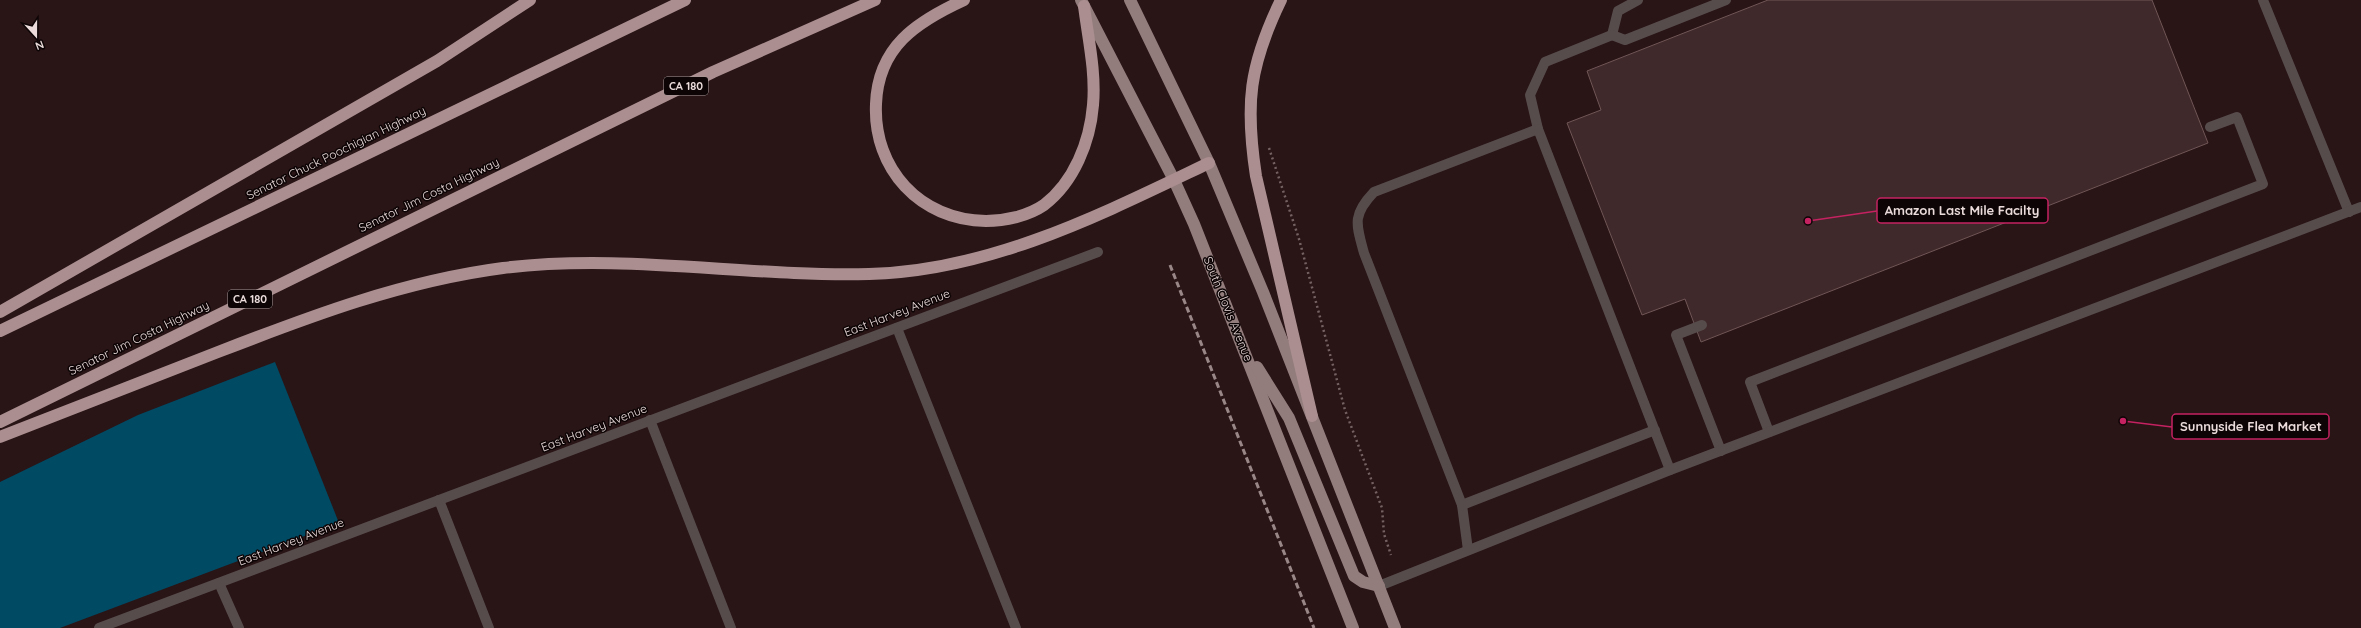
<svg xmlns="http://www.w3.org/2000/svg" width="2361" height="628" font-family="Quicksand,sans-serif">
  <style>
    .water { fill: #004a64 }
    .building { fill: #40292a; stroke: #705656 }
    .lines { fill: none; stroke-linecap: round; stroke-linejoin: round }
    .path { stroke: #746162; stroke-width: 2.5; stroke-dasharray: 2 3; stroke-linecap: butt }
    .service { stroke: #574c4c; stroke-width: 10 }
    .primary { stroke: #937c7c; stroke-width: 12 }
    .motorway { stroke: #ab8f90; stroke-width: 12 }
    .rail { stroke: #998788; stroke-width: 3; stroke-dasharray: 6 3; stroke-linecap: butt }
    .labels { text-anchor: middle; stroke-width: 3; stroke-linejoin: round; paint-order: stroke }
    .shield { fill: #0c0405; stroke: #a89a9b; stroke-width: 1 }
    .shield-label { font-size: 11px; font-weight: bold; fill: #ebdbdb }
    .street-label { font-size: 12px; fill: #ebdbdb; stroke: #0c0405 }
    .leader { fill: none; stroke: #c42261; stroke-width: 1.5 }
    .callout-dot { fill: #c42261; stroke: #0c0405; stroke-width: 1.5 }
    .callout { fill: #0c0405; stroke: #c42261; stroke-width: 1.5 }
    .callout-label { font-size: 13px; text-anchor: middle; font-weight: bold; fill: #ebdbdb }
  </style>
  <rect width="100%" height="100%" fill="#291416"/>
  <polygon class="water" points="275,362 339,523 60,628 0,628 0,482 138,415"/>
  <polygon class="building" points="1768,0 2152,0 2208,143 1701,342 1685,299 1642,315 1567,123 1601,110 1587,71"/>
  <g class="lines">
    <polyline class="path" points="1269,148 1299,239 1345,410 1382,508 1384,534 1391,555"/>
    <g class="service">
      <polyline points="1638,0 1618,11 1612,35 1625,40 1726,0"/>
      <polyline points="2263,0 2349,212"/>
      <polyline points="1538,129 1530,95 1545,62 1612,35"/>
      <polyline points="1702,325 1676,335 1721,451"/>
      <polyline points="897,328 1016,628"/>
      <polyline points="650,420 731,628"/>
      <path d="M1655,430L1462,505L1364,253C1356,224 1352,215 1374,192L1538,129L1670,470"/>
      <polyline points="1769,432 1750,382 2263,184 2237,117 2210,127"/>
      <polyline points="439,500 489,628"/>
      <polyline points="1462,505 1468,550"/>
      <polyline points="219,583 239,628"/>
      <polyline points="1379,586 1670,470 2361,207"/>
      <polyline points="99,628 1098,252"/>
    </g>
    <g class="primary">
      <polyline points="1081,0 1174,180 1194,224 1353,628"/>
      <polyline points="1130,0 1209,163 1263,292 1395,628"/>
      <polyline points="1257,367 1289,418 1354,576 1363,582 1379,586"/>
    </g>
    <g class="motorway">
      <path d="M964,0C916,22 878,47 876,104C873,169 920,220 986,221C1005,221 1028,216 1044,205C1074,182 1090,142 1093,105C1096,72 1088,38 1084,6"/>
      <path d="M1281,0C1249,66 1245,104 1256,176L1312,416"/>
      <polyline points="0,312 437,61 530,0"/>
      <polyline points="0,331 685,0"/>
      <polyline points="0,422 713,72 875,0"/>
      <path d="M0,437C73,409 145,380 218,352C311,316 403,281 503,268C625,253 747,277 869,274C991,271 1102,214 1209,163"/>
    </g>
    <polyline class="rail" points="1170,265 1314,628"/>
  </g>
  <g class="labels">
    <g class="shield">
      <rect x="664" y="77" width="44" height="18" rx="3"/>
      <rect x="228" y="290" width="44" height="18" rx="3"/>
    </g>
    <g class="shield-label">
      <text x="686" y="90">CA 180</text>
      <text x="250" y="303">CA 180</text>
    </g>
    <g class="street-label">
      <text transform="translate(336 153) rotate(-26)" y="4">Senator Chuck Poochigian Highway</text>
      <text transform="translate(429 195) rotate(-26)" y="4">Senator Jim Costa Highway</text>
      <text transform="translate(1228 309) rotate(68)" y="4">South Clovis Avenue</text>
      <text transform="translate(897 313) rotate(-21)" y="4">East Harvey Avenue</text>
      <text transform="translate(139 338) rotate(-26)" y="4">Senator Jim Costa Highway</text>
      <text transform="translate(594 428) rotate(-21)" y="4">East Harvey Avenue</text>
      <text transform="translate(291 542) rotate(-21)" y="4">East Harvey Avenue</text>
    </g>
  </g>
  <path class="leader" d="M1808 221L1877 211M2123 421L2172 427"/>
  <g class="callout-dot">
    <circle cx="1808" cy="221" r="4"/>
    <circle cx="2123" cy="421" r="4"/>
  </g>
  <g class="callout">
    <rect x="1877" y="198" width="171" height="25" rx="4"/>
    <rect x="2172" y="414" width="157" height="25" rx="4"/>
  </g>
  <g class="callout-label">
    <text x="1962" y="215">Amazon Last Mile Facilty</text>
    <text x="2251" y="431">Sunnyside Flea Market</text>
  </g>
  <g transform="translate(36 36) rotate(159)" stroke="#0c0405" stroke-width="3" paint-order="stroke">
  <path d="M0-3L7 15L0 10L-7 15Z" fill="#ebdbdb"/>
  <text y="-6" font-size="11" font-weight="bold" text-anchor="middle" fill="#ebdbdb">N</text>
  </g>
</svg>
